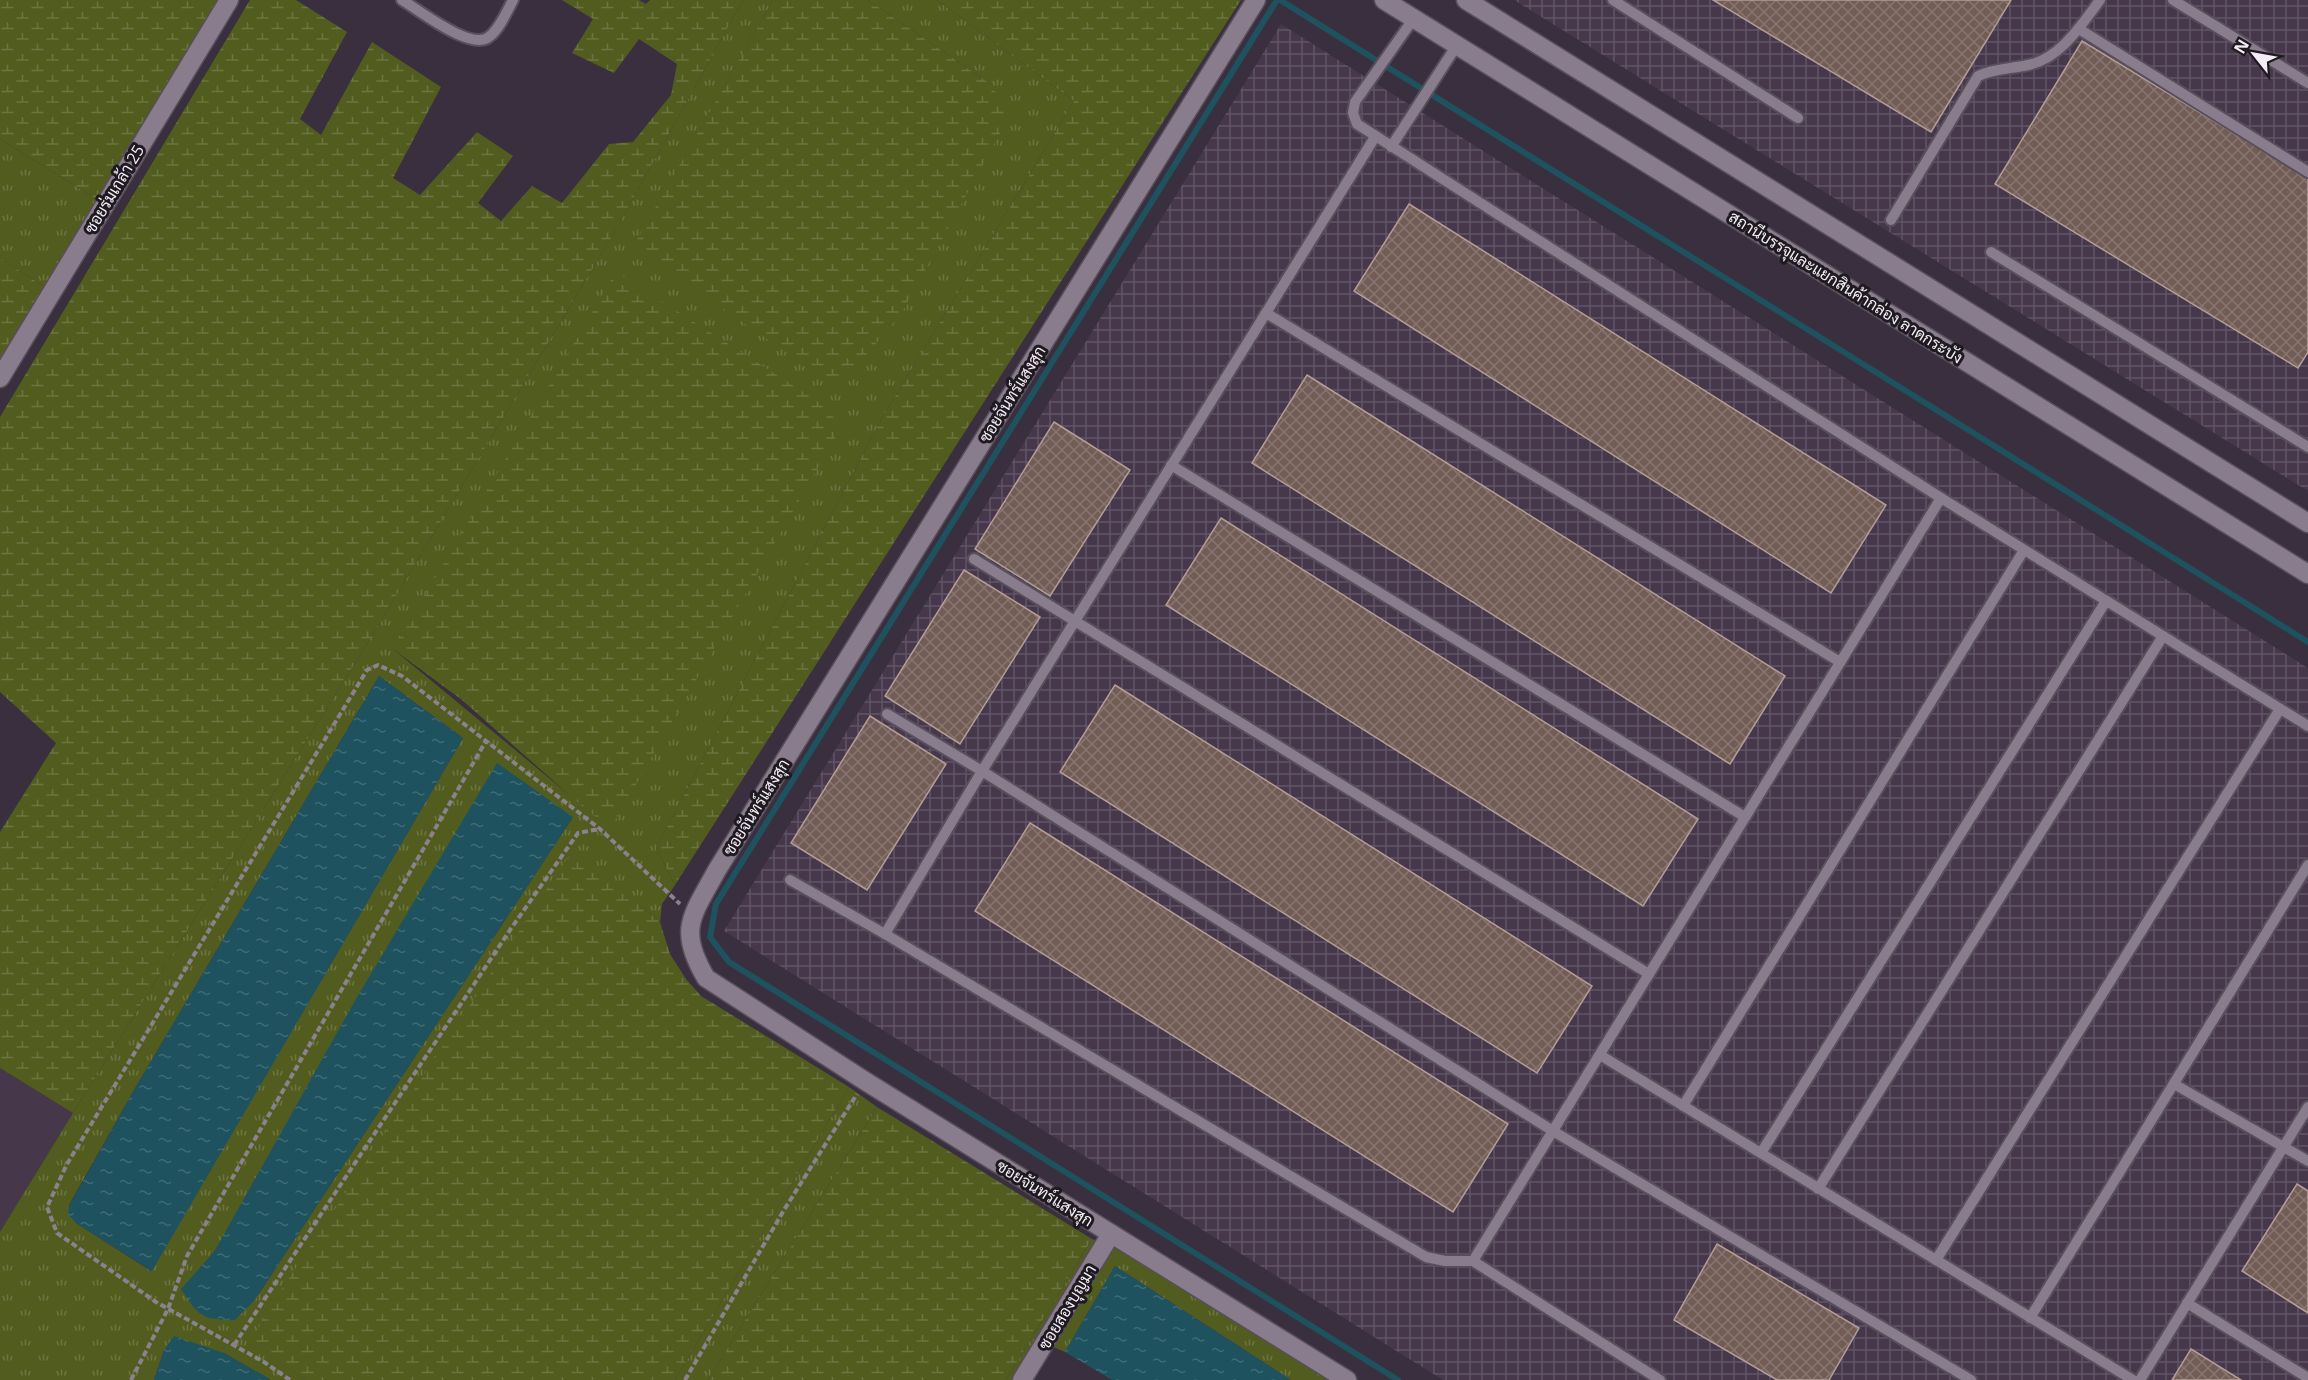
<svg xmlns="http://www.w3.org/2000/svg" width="2308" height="1380" font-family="'Open Sans',Sarabun,sans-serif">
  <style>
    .built { fill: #46374b }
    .industrial { fill: url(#industrial-grid) }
    .grass { fill: url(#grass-tufts); fill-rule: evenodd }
    .wetland { fill: url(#wetland-marsh) }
    .water { fill: url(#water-ripples) }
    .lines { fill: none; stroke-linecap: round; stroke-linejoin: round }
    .stream { stroke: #1e525e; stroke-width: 6 }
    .building { fill: url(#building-cross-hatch); stroke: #b49d96; stroke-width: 1.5 }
    .lane-casing { stroke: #584f5c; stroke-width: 14 }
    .street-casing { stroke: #584f5c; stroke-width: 21 }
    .path { stroke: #8b828f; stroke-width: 4; stroke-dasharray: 6 3; stroke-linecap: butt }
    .lane { stroke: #897c8d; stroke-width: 10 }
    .street { stroke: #897c8d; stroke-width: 18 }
    .labels { text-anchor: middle; stroke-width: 6; stroke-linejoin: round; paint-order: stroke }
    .street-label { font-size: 16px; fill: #f4edf7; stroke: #1e1a20 }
  </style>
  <defs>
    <pattern id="industrial-grid" width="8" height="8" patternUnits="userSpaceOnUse" patternTransform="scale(1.5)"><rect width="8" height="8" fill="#46374b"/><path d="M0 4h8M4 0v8" fill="none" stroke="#615466"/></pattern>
    <pattern id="grass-tufts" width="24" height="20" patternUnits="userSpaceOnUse" patternTransform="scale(1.5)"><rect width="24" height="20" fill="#525c1f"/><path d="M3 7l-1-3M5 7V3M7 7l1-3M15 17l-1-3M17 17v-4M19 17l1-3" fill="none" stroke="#6c7440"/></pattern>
    <pattern id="wetland-marsh" width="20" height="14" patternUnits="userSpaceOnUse" patternTransform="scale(1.5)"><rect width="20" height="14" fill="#525c1f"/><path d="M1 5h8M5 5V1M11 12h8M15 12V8" fill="none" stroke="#6c7440"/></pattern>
    <pattern id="water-ripples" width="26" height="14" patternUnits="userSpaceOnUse" patternTransform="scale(1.5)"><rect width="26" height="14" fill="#1e525e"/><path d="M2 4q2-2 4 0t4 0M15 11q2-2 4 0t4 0" fill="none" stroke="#3f6b76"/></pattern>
    <pattern id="building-cross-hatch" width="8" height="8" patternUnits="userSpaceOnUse" patternTransform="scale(1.5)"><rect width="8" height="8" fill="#725d56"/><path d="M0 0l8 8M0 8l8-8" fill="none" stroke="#87756f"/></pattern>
  </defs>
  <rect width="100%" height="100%" fill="#3a2f3e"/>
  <polygon class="built" points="0,1068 73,1113 0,1232"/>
  <g class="industrial">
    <polygon points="1514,0 2308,0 2308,491"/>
    <polygon points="1281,24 2308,668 2308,1380 1443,1380 724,931"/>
  </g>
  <g class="grass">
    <path d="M743,0H773L634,247L992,85L868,0H937L1074,101L882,418L656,848L675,885L662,904L660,922L574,849L254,1345L306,1380H271L224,1353L164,1350L154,1380H0V1232L73,1113L372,636L614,233ZM816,400L601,821L393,649ZM379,676L463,738L151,1271L76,1223L69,1205L134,1090ZM573,817L254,1301L182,1289L214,1252Z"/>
    <polygon points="0,139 98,200 45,287 0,258"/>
    <polygon points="849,1087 877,1107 708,1380 675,1380"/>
    <polygon points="1092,1239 1117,1249 1329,1380 1291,1380 1115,1266 1065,1352 1051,1346 1031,1380 1006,1380"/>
  </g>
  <g class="wetland">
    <polygon points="0,0 223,0 98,200 0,139"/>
    <polygon points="250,0 296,0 347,32 300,119 321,135 372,42 441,87 393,178 420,195 477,132 513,156 478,203 501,221 532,186 562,203 609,144 633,142 671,95 677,64 639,39 614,73 572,53 593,19 562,0 639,0 646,4 650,0 743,0 614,233 372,636 73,1113 0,1068 0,832 56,743 0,692 0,417"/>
    <polygon points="773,0 868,0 992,85 1008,119 901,314 848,376 830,382 633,247"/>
    <polygon points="937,0 1241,0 675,885 656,848 882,418 1074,101"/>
    <polygon points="0,258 45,287 0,365"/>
    <polygon points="616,272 816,400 842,426 616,819 601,821 583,807 462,700 393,649"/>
    <polygon points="574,848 660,922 670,954 686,979 701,996 849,1087 675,1380 306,1380 253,1345 262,1319"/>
    <polygon points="877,1107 1092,1239 1006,1380 708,1380"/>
  </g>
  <g class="water">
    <polygon points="379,676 463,738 152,1271 76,1223 68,1214 69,1206 134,1090"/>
    <path d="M497,763L573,817L254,1301L235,1320C201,1319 200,1318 181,1289L214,1252L357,997Z"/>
    <polygon points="1115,1266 1291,1380 1112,1380 1065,1352"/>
    <polygon points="174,1336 224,1353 271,1380 154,1380 164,1350"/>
  </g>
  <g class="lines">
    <g class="stream">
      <polyline points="1277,0 716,904 710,937 729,962 1398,1380"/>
      <polyline points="1280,0 2308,642"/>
    </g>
  </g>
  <g class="building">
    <polygon points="1713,0 2011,0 1931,132"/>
    <polygon points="2082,41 2308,178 2308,352 2298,368 1995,184"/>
    <polygon points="1409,204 1886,505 1831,593 1354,291"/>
    <polygon points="1307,375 1785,676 1730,764 1252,463"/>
    <polygon points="1054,422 1130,470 1050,596 975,549"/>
    <polygon points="1221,518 1698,819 1643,906 1166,605"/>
    <polygon points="964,570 1040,617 960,744 885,696"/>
    <polygon points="1115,685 1592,986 1537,1073 1060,772"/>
    <polygon points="870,716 946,764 867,890 791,843"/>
    <polygon points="1030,823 1508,1124 1453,1212 975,911"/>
    <polygon points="2297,1184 2308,1191 2308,1313 2242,1271"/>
    <polygon points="1717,1244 1859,1328 1829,1380 1777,1380 1674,1320"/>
    <polygon points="2191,1349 2241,1380 2172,1380"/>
  </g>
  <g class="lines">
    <defs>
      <g id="lane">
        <path d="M402,0C419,10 473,53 490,36C500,28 507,11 513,0"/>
        <polyline points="1613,0 1798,118"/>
        <polyline points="2173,0 2308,83"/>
        <polyline points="1414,18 1355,102 1353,113 1357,124 1941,498 2308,726"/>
        <polyline points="2079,29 2308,172"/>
        <polyline points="1391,147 1457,45"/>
        <path d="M1891,220L1978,76C1995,68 2010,69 2028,65C2060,59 2082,24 2100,0"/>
        <polyline points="1991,252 2308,447"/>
        <polyline points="1266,313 1840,662"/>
        <polyline points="1171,465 1745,817"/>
        <polyline points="974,559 1649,974"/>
        <polyline points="887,714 982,771 1553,1131 1971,1380"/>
        <polyline points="790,880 885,934 1426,1257 1445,1261 1473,1261 1660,1380"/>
        <polyline points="885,934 982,771 1375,137"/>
        <polyline points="1600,1055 2133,1380"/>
        <polyline points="2174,1084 2308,1161"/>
        <polyline points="1683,1106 2024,550"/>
        <polyline points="1761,1153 2106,601"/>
        <polyline points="1818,1189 2163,636"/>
        <polyline points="1936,1260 2280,709"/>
        <polyline points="1473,1261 1941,498"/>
        <polyline points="2187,1303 2308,1378"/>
        <polyline points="2030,1318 2308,865"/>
        <polyline points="2140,1380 2308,1107"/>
      </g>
      <g id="street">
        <path d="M1256,0L717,870C692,916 677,929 706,978L865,1081L1347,1380"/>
        <polyline points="1384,0 2308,574"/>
        <polyline points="1466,0 2308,523"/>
        <polyline points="0,378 229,0"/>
        <polyline points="1022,1380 1111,1234"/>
      </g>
    </defs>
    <use href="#lane" class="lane-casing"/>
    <use href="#street" class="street-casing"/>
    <g class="path">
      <polyline points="234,1345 510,930 578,833 599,829"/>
      <polyline points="131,1380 168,1309 187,1256 486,741 600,829 680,904"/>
      <polyline points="290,1380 264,1362 156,1302 57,1233 47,1207 67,1164 367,670 378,665 402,676 486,741"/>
      <polyline points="685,1380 784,1210 857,1094"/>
    </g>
    <use href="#lane" class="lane"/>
    <use href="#street" class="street"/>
  </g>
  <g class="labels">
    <g class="street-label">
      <text transform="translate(114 189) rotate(-59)" y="6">ซอยร่มเกล้า 25</text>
      <text transform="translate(1846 287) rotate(32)" y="6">สถานีบรรจุและแยกสินค้ากล่อง ลาดกระบัง</text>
      <text transform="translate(1012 394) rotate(-58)" y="6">ซอยจันทร์แสงสุก</text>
      <text transform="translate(756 807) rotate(-58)" y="6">ซอยจันทร์แสงสุก</text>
      <text transform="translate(1045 1193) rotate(32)" y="6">ซอยจันทร์แสงสุก</text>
      <text transform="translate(1067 1307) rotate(-59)" y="6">ซอยสองบุญมา</text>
    </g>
  </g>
  <g transform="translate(2254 54) rotate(301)" stroke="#1e1a20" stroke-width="4.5" paint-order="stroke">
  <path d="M0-4.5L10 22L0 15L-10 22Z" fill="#f4edf7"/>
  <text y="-9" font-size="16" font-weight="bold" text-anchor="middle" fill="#f4edf7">N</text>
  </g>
</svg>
